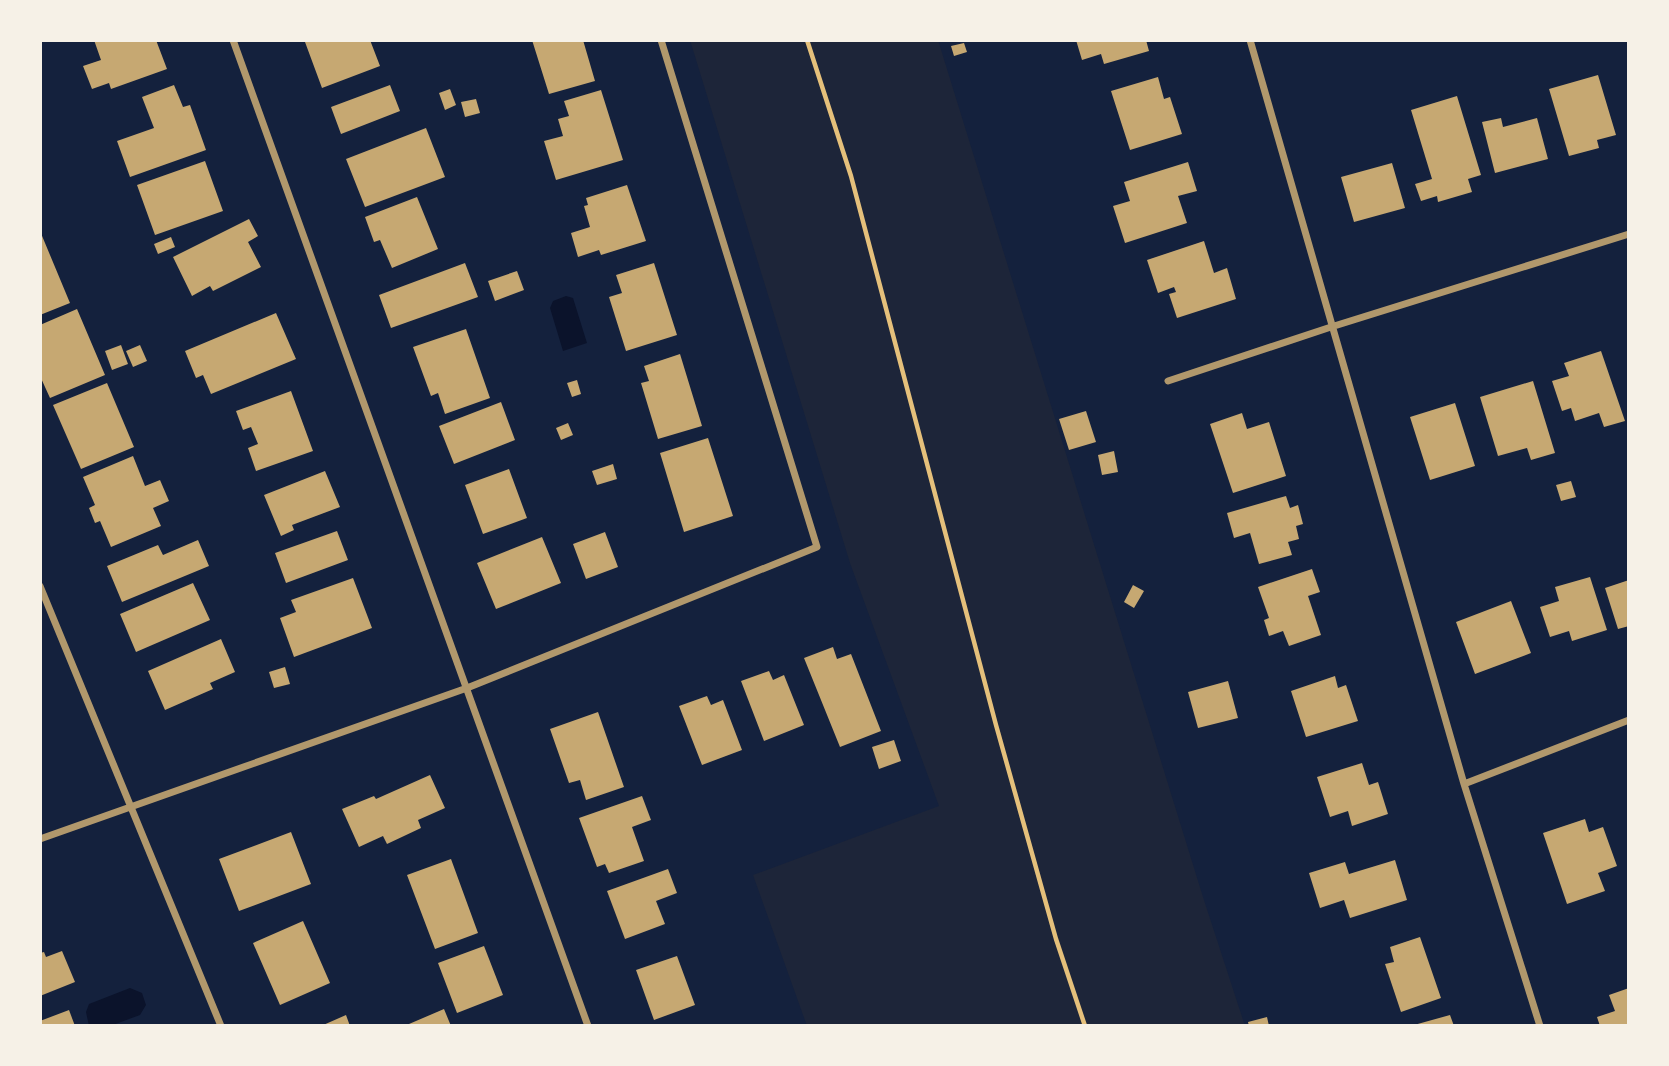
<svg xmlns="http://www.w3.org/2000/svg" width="1669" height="1066" font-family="Lato,sans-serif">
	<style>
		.green { fill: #1d2539 }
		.water { fill: #0b132b }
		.building { fill: #c6a872 }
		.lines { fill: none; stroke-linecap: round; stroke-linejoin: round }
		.path { stroke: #e5c07b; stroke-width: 4.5 }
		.minor { stroke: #b1986c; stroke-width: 7 }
	</style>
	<rect width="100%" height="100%" fill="#14213d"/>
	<path class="green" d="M 690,40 L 938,40 L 1203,897 L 1245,1026 L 807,1026 L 753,875 L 939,806 L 850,563 Z"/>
	<path class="water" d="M 566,296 L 573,298 L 587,343 L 563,351 L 550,308 L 553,301 Z
		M 130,988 L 142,993 L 146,1005 L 140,1015 L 110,1026 L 89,1026 L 86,1012 L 89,1004 Z"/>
	<path class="building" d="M 94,40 L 156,40 L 167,69 L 111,89 L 109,83 L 92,89 L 83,66 L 101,60 Z
		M 310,40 L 370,40 L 380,66 L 322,88 L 305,42 Z
		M 532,40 L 583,40 L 595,81 L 549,94 Z
		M 1076,40 L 1146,40 L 1149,51 L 1104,64 L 1101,54 L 1082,60 Z
		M 964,43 L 967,52 L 954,56 L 951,46 Z
		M 1598,75 L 1616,135 L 1597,140 L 1599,148 L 1569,156 L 1549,89 Z
		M 1158,77 L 1164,99 L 1170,97 L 1182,134 L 1130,150 L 1111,91 Z
		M 174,85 L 183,107 L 190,105 L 206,150 L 130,177 L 117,141 L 154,128 L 142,97 Z
		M 390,85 L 400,111 L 341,134 L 331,107 Z
		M 450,89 L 456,105 L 445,110 L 439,93 Z
		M 601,90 L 623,160 L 556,180 L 544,141 L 563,136 L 558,119 L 569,116 L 564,101 Z
		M 1457,96 L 1481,175 L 1468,179 L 1472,192 L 1438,202 L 1437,196 L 1421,201 L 1415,184 L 1432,179 L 1411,110 Z
		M 476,99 L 480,113 L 465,117 L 461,102 Z
		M 1501,118 L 1503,127 L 1537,118 L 1548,159 L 1495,173 L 1482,122 Z
		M 426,128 L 445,177 L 365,207 L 346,159 Z
		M 205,161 L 223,211 L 155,235 L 137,185 Z
		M 1188,162 L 1197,191 L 1178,196 L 1187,223 L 1125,243 L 1113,206 L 1130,201 L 1124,182 Z
		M 1392,163 L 1405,208 L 1354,222 L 1341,177 Z
		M 627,185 L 646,241 L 601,255 L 599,250 L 578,257 L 571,233 L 590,227 L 584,206 L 588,205 L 586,198 Z
		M 417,197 L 438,249 L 392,268 L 380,240 L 374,242 L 365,217 Z
		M 249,219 L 258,236 L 248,242 L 261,267 L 213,291 L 210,286 L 192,296 L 173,257 Z
		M 40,231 L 70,303 L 40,315 Z
		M 171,237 L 175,247 L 158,254 L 154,244 Z
		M 1204,241 L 1214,273 L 1227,268 L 1236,299 L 1177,318 L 1169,294 L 1176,292 L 1174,287 L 1158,293 L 1147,260 Z
		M 465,263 L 478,297 L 391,328 L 379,295 Z
		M 654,263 L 677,335 L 626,351 L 609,297 L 622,293 L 616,275 Z
		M 517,271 L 524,290 L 495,301 L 488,281 Z
		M 77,309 L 105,375 L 50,398 L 40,376 L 40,325 Z
		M 276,313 L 296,359 L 211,394 L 203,375 L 196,378 L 185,351 Z
		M 466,329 L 490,398 L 445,414 L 438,393 L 431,396 L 413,347 Z
		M 121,345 L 128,364 L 112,370 L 105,351 Z
		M 140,345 L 147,361 L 133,367 L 126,351 Z
		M 1601,351 L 1625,421 L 1604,427 L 1599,413 L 1575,421 L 1571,408 L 1562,411 L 1552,381 L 1569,376 L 1564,363 Z
		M 680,354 L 702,426 L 658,439 L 641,383 L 649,381 L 644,366 Z
		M 577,380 L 581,394 L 572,397 L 567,383 Z
		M 1533,381 L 1555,453 L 1531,460 L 1527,448 L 1498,456 L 1480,397 Z
		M 107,383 L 134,447 L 81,469 L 53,405 Z
		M 291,391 L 313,451 L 256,471 L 248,448 L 258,444 L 251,427 L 243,430 L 236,411 Z
		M 501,402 L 515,440 L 454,464 L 439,426 Z
		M 1455,403 L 1475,466 L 1430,480 L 1410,417 Z
		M 1086,411 L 1096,442 L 1069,450 L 1059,419 Z
		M 1242,413 L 1247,429 L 1269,422 L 1286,476 L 1233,493 L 1210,424 Z
		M 568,423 L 573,435 L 561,440 L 556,428 Z
		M 708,438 L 733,516 L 684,532 L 660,453 Z
		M 1114,451 L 1118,472 L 1102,475 L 1098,455 Z
		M 133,456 L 145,486 L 160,480 L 169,501 L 153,508 L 161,526 L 111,547 L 100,521 L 95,523 L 89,508 L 95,505 L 83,477 Z
		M 613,464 L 617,479 L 597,485 L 592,471 Z
		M 509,469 L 527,518 L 483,534 L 465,485 Z
		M 325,471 L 340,507 L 292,525 L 294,530 L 281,536 L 264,495 Z
		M 1571,481 L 1576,497 L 1561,501 L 1556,485 Z
		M 1286,496 L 1290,508 L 1298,505 L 1303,524 L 1296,526 L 1299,539 L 1288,542 L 1292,555 L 1259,564 L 1250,533 L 1234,538 L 1227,513 Z
		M 337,531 L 348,560 L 286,583 L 275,553 Z
		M 605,532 L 618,567 L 586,579 L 573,544 Z
		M 542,537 L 561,583 L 496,609 L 477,563 Z
		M 198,540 L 209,566 L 122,602 L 107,566 L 158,545 L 163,555 Z
		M 1312,569 L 1320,592 L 1308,596 L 1321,635 L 1289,646 L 1283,631 L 1269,636 L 1264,620 L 1269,618 L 1258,587 Z
		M 1590,577 L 1607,630 L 1572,641 L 1569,631 L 1550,637 L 1540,607 L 1559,601 L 1555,587 Z
		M 353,578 L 372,628 L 294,657 L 280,618 L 296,612 L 291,600 Z
		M 1629,580 L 1629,626 L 1618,629 L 1605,588 Z
		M 193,583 L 210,620 L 136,652 L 120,614 Z
		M 1133,585 L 1144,591 L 1134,608 L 1124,602 Z
		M 1511,601 L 1531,653 L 1475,674 L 1456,622 Z
		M 221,639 L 235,672 L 210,683 L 213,689 L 165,710 L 148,671 Z
		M 833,647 L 837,659 L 851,654 L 881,731 L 840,747 L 804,658 Z
		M 285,667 L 290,684 L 274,688 L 269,672 Z
		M 769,671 L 773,680 L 784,675 L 804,725 L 764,741 L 741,681 Z
		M 1335,676 L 1338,688 L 1346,685 L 1358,721 L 1306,737 L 1291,691 Z
		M 1228,681 L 1238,718 L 1198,728 L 1188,692 Z
		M 707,696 L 711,705 L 723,700 L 742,750 L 702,765 L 679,706 Z
		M 598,712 L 624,787 L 586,800 L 580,780 L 569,783 L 550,729 Z
		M 894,740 L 901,761 L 879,769 L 872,747 Z
		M 1362,763 L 1369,785 L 1378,782 L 1388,814 L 1352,826 L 1348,811 L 1330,817 L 1317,777 Z
		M 430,775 L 445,808 L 418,820 L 421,828 L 387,844 L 383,836 L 359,847 L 342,809 L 374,796 L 376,799 Z
		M 642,796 L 651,820 L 632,827 L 644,861 L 609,873 L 605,864 L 597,867 L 579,818 Z
		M 1585,819 L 1589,832 L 1603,827 L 1617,866 L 1598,873 L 1605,891 L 1567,904 L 1543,833 Z
		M 291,832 L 311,884 L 239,911 L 219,859 Z
		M 451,859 L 478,933 L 435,949 L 407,875 Z
		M 1395,860 L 1407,900 L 1350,918 L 1344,900 L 1320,908 L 1309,873 L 1345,862 L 1349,874 Z
		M 668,869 L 677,893 L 656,901 L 665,924 L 625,939 L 607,891 Z
		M 303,921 L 330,983 L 280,1005 L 253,943 Z
		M 1420,937 L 1441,998 L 1401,1012 L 1385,964 L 1394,962 L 1390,947 Z
		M 484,946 L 503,995 L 457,1013 L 438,963 Z
		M 62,951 L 75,982 L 40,996 L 40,953 L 44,952 L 46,957 Z
		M 677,956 L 695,1005 L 654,1020 L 636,970 Z
		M 1629,988 L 1629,1026 L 1600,1026 L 1597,1017 L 1615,1011 L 1609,995 Z
		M 444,1009 L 451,1026 L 409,1026 L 409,1024 Z
		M 69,1010 L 75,1026 L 40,1026 L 40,1021 Z
		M 346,1015 L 350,1026 L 321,1026 Z
		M 1450,1015 L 1454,1026 L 1414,1026 L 1414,1025 Z
		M 1267,1017 L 1269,1026 L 1249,1026 L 1248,1022 Z"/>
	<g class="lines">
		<path class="path" d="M 807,40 L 851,176 L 996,725 L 1056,939 L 1085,1026"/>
		<path class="minor" d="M 233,40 L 588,1026
			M 1250,40 L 1464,784 L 1540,1026
			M 1168,381 L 1331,327 L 1629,234
			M 40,586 L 221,1026
			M 1464,784 L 1629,720
			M 40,839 L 467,688 L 817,547 L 661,40"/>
	</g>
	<rect width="1669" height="1066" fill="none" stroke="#f6f1e7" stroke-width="84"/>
</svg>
